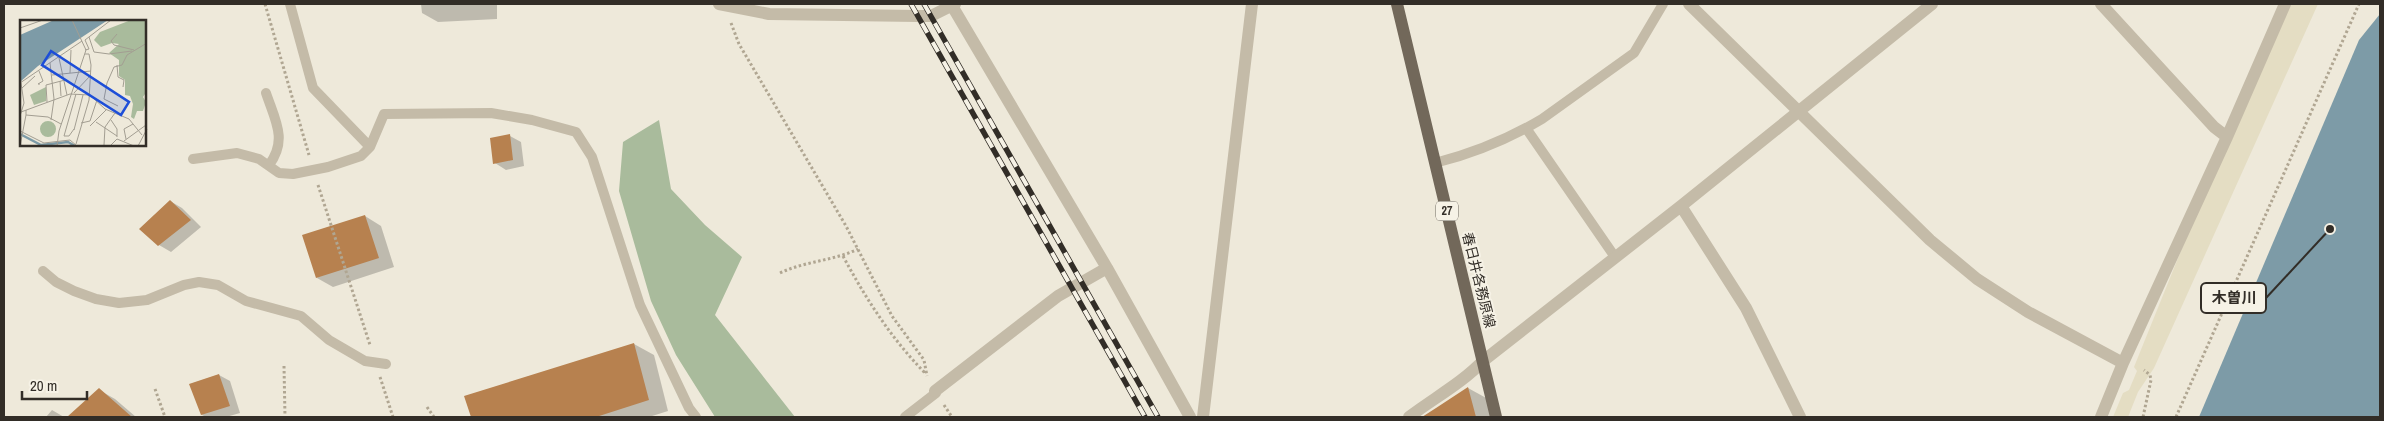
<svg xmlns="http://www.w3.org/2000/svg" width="2384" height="421" font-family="'Archivo Narrow','Noto Sans JP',sans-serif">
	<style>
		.green { fill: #a9bb9c }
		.plaza { fill: #e4ddc3 }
		.water { fill: #7d9ba7 }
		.shadow { fill: #0003 }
		.building { fill: #b7814f }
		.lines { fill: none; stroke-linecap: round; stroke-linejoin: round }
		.path { stroke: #b0a692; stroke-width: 3; stroke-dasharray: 2.5 2.5; stroke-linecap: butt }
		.lane { stroke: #c4bba8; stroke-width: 10 }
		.street { stroke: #c4bba8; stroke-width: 12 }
		.primary { stroke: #72685a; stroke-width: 12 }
		.rail-casing { stroke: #322d27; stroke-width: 5.5 }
		.rail { stroke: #f6f2e6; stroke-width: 4; stroke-dasharray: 11; stroke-linecap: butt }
		.labels { text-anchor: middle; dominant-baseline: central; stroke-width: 4; stroke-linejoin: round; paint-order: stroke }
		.shield { fill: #f6f2e6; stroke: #6d6860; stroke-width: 1 }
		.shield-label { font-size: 12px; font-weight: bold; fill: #322d27 }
		.street-label { font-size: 14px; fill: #322d27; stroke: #f6f2e6 }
		.inset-river { fill: none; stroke: #7d9ba7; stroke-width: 2.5 }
		.inset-road { fill: none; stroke: #a39e92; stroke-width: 1 }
		.view { fill: #1d4ed8; fill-opacity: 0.15; stroke: #1d4ed8; stroke-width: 2.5 }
		.inset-edge { fill: none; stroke: #322d27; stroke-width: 2.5 }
		.leader { fill: none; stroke: #322d27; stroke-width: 2 }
		.callout-dot { fill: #322d27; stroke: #f6f2e6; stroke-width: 2 }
		.callout { fill: #f6f2e6; stroke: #322d27; stroke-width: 2 }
		.callout-label { font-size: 15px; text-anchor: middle; font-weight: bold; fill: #322d27 }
	</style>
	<rect width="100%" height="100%" fill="#eee9da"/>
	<path class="green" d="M 659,120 L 671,189 L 705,225 L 742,257 L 715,315 L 795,417 L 715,417 L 676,355 L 651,301 L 619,191 L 623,142 Z"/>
	<path class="plaza" d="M 2289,4 L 2318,4 L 2154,368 L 2138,392 L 2128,417 L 2113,417 L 2123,393 L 2129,390 L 2137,371 L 2134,367 L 2227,137 Z"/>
	<path class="water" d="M 2380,14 L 2380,417 L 2199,417 L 2359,40 Z"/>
	<path class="shadow" d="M 421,4 L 497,4 L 497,19 L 438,22 L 422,13 Z
		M 510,136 L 521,142 L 524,166 L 506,170 L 495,163 Z
		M 170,201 L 182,208 L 201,227 L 171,252 L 159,245 L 141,229 Z
		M 365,216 L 381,226 L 394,267 L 333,287 L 317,278 Z
		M 634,344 L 654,355 L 668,411 L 649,417 L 472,417 L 466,396 Z
		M 219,375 L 230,381 L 240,413 L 226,417 L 206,417 L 202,415 Z
		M 1468,388 L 1488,399 L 1492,417 L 1426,417 Z
		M 99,390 L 115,399 L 136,417 L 69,417 Z
		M 52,410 L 64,417 L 46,417 Z"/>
	<path class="building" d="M 510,134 L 513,160 L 493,164 L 490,138 Z
		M 170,200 L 191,220 L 158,246 L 139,229 Z
		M 365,215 L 379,258 L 316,278 L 302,235 Z
		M 634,343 L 649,400 L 596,417 L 471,417 L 464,396 Z
		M 219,374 L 230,406 L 201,415 L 189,384 Z
		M 1468,387 L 1476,417 L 1422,417 L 1436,408 Z
		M 99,388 L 132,417 L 67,417 Z"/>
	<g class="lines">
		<path class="path" d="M 265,4 L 309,155
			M 731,23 L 739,44 L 846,226 L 892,316 L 924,360 L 927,376
			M 318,185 L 370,345
			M 843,256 C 866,299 891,338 925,373
			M 780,273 C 805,261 833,261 858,249
			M 284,366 L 285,417
			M 380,377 L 393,417
			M 155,389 L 165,417
			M 944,405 L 952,417
			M 427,407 L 434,417
			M 2143,417 L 2151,380 L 2150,375 L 2144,370
			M 2176,417 L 2359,4"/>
		<path class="lane" d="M 290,4 L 313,88 L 370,147
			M 266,93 C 275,120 288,140 269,165
			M 1526,128 L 1615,257
			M 193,159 L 237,153 L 259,159 L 279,173 L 293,174 L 328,167 L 361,156 L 370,147 L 384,114 L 491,113 L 532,120 L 576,132 L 592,157 L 640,305 L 689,408 L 696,417
			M 1435,163 C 1471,154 1510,138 1542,119 L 1634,53 L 1663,4
			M 43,271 L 56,282 L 74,291 L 96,299 L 119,303 L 147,300 L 184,285 L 199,282 L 218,285 L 246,301 L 301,316 L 329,340 L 365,361 L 386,364
			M 905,417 L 936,393"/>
		<path class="street" d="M 719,4 L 769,14 L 918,16 L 931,16 L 955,4
			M 951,4 L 1107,268 L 1190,417
			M 1689,4 L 1930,240 L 1977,279 L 2028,312 L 2123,363
			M 2101,4 L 2214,127 L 2227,137
			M 1681,206 L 1746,308 L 1800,417
			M 935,391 L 1058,296 L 1107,268
			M 1203,417 L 1252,4
			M 1409,417 C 1434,398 1462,383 1483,361 L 1681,206 L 1932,4
			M 2101,417 L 2123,363 L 2227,137 L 2285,4"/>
		<path class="primary" d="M 1397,4 L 1496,417"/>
		<g class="rail-casing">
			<path id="rail" d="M 911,4 L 1145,417
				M 924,4 L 1158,417"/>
		</g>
		<use href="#rail" class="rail"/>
	</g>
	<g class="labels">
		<rect class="shield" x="1436" y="201.5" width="22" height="19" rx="4"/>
		<g class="shield-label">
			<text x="1447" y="211">27</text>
		</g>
		<g class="street-label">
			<text transform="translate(1479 280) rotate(76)">春日井各務原線</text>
		</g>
	</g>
	<g transform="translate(20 20)">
		<rect width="126" height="126" fill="#eee9da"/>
		<path d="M 111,0 L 126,0 L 127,71 L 123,77 L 126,82 L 123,91 L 117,91 L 114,99 L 111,97 L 113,84 L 110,76 L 105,75 L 105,60 L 99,56 L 99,40 L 89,33 L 99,24 L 92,23 L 81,27 L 74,20 L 80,12 ZM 26,67 L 26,81 L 14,85 L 10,75 ZM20 109a8 8 0 1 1 16 0a8 8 0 1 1-16 0Z" fill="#a9bb9c"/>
		<path d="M 34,0 L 88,0 L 18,46 L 0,62 L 0,15 Z" fill="#7d9ba7"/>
		<path class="inset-river" d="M 0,114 L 21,125 L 48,122 L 55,126"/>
		<path class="inset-road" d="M 0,8 L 23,0M 97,14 L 91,21 L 94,25 L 114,30M 69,17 L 74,32M 65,30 L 69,29 L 65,20 L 91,0M 74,32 L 89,34 L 112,31M 39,38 L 47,75M 30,43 L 34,79 L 31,100M 97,45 L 98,57 L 104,60 L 103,67M 19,51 L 23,61 L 18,64 L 20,64M 50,53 L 51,30M 32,55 L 71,51M 40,61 L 41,76M 0,63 L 62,21M 2,68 L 15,56M 54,73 L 70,56M 27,82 L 26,65 L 45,60M 98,86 L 84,79 L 87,63 L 94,47 L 102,45 L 107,35 L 127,23M 6,90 L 6,95 L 28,97 L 41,104M 1,92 L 50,74 L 70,75 L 85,89 L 109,99 L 122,115M 0,96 L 4,83 L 1,63M 91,100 L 97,109 L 97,117M 76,102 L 97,116M 61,103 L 70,101 L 77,80M 70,106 L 86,90M 54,109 L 49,116 L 44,116 L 56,74M 54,110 L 63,75M 0,111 L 24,123 L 50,120 L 57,126M 106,119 L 104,109 L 113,104M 104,121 L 126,105M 56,124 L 69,80 L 71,45 L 69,34 L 65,34M 84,125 L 85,107 L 95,93M 0,126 L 6,95M 37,126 L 39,111 L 66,30 L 52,0M 80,126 L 90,126 L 97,119 L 114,126M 118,126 L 127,109"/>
		<path class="view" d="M 31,31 L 109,82 L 101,95 L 22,45 Z"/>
		<rect width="126" height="126" class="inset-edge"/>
	</g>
	<path class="leader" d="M2330 229L2266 298"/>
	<circle class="callout-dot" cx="2330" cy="229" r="5"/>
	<rect class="callout" x="2201" y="283" width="65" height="30" rx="5"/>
	<g class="callout-label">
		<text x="2234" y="303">木曽川</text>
	</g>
	<rect width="2384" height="421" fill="none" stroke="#322d27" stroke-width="10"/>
	<path d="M22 391v8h65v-8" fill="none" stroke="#322d27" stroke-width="2.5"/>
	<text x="30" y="391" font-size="15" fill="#322d27" stroke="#f6f2e6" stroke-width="4" paint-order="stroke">20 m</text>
</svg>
